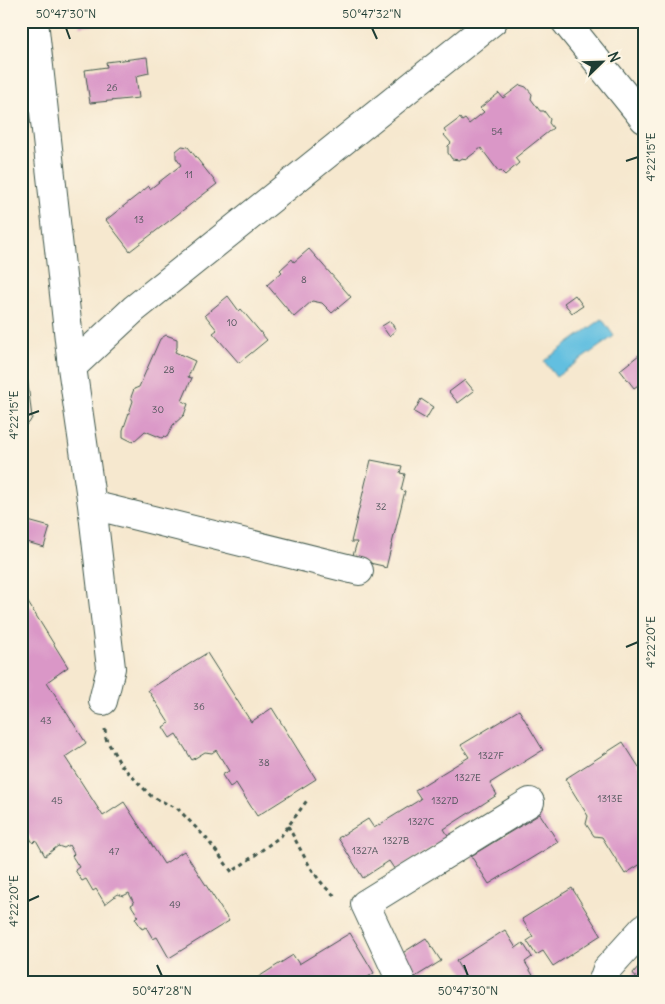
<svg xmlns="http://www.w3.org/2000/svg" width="665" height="1004" font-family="Delius,sans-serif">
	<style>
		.water { fill: #62bfe0; stroke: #407e8a }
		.building { fill: #da97c7 }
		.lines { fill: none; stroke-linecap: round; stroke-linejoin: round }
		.minor-casing { stroke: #3f574b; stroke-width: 30 }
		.path { stroke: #3f574b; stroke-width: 3; stroke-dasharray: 4 4; stroke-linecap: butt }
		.minor { stroke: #fff; stroke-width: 28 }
		.ticks { fill: none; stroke: #1f3d34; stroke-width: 2 }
		.labels { text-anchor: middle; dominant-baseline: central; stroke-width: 4; stroke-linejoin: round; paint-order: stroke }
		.number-label { font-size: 10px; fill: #4e5459 }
		.neatline { fill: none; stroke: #1f3d34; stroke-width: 2 }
		.ticks-label { font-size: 12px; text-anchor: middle; fill: #1f3d34 }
	</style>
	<rect width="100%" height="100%" fill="#fcf5e5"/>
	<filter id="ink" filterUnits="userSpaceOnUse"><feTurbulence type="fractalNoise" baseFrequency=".02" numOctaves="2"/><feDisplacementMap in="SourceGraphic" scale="10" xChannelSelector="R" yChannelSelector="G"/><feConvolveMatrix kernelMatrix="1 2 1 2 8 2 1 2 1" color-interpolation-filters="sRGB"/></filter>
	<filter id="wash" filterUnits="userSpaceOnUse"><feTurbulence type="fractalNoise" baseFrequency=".0096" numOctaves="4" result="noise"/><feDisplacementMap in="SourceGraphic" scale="20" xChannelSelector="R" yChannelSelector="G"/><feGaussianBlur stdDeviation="1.12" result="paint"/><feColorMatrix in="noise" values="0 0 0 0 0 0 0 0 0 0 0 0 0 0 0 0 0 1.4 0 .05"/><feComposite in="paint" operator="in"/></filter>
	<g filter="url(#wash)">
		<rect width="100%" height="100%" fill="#f6e8cf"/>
		<path class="water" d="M 602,319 L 614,336 L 556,377 L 544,361 Z"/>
		<g id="blocks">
			<path class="building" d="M 80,21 L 116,21 L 116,22 L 80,27 Z
				M 147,57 L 149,73 L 136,76 L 139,98 L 90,103 L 85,70 L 107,67 L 106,62 Z
				M 520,85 L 526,87 L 532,94 L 531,99 L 540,111 L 544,111 L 550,119 L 549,123 L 553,128 L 515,158 L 519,163 L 505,175 L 501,171 L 499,172 L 481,148 L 465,160 L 463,158 L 459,160 L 452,159 L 448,153 L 448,146 L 451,143 L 444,135 L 446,133 L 444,130 L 460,118 L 462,121 L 465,119 L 469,124 L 484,112 L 480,108 L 499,93 L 503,98 Z
				M 182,146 L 188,147 L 217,184 L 130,251 L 106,220 L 149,186 L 150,189 L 181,165 L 176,158 L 176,151 Z
				M 309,249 L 351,297 L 332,313 L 322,303 L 312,301 L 294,317 L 267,285 L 282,272 L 280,270 L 292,259 L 294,262 Z
				M 575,295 L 583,306 L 572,313 L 564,303 Z
				M 228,296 L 239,311 L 241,309 L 267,340 L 239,363 L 213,333 L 217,330 L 205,315 Z
				M 390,321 L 396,330 L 389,336 L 382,326 Z
				M 166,335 L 177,339 L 177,347 L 175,352 L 195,361 L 188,377 L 192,378 L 182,401 L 188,404 L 184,415 L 173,425 L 167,437 L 164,436 L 162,438 L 145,431 L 133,442 L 123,437 L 123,430 L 133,401 L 131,397 L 134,389 L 139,387 L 160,339 Z
				M 21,346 L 24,350 L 32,418 L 29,423 L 25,425 L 21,425 Z
				M 644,351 L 644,381 L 634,388 L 620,370 Z
				M 465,380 L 474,391 L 458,403 L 449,392 Z
				M 421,399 L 433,407 L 426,419 L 414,412 Z
				M 371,460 L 402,466 L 400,473 L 405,474 L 401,490 L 405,491 L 386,568 L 383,567 L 383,566 L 352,559 L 357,542 L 351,542 Z
				M 28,521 L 50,527 L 44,547 L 23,541 Z
				M 24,596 L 68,667 L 47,682 L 86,743 L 65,757 L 103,816 L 124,802 L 164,864 L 184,851 L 229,921 L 169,958 L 157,937 L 153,939 L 146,927 L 142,929 L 135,918 L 138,916 L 131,905 L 134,903 L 129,893 L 123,896 L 118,894 L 105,904 L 96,889 L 93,891 L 86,879 L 82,881 L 75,870 L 79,867 L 72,856 L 74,854 L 69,845 L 64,848 L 58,846 L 45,856 L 36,840 L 33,843 L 26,831 L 22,834 L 21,832 L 21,776 L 24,774 L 21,770 L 21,598 Z
				M 207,653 L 251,722 L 272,708 L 316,779 L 257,816 L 236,783 L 230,787 L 222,775 L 229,771 L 216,750 L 212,753 L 205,752 L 192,760 L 176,734 L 170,738 L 163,727 L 169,723 L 148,690 Z
				M 519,710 L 543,750 L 490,783 L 497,795 L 444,829 L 449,837 L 395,870 L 389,861 L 363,878 L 338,838 L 368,819 L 374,828 L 421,799 L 415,790 L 469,757 L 461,745 Z
				M 623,742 L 644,775 L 644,862 L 625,874 L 602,837 L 594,836 L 586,824 L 588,816 L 565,779 Z
				M 540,814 L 558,842 L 489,884 L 471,856 Z
				M 572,888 L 601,935 L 553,966 L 543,951 L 536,955 L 527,941 L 533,937 L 522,919 Z
				M 505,930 L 516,948 L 523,943 L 532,957 L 525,962 L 534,977 L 525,983 L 469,983 L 456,961 Z
				M 350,933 L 374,973 L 359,983 L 249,983 L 293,955 L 299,964 Z
				M 426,938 L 441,961 L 415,977 L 401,954 Z
				M 644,960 L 644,983 L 639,983 L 633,973 Z"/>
		</g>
	</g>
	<g filter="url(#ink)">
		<use href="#blocks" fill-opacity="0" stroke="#3f574b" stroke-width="1"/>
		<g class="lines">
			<g class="minor-casing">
				<path id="minor" d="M 34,21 L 72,367 L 92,505 L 111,668 L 103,701
					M 565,21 L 644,119
					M 72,367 L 134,309 L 493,21
					M 92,505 L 359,571
					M 398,983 L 401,981 L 365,904 L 530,802
					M 602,983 L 607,969 L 644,928"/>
			</g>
			<path class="path" d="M 105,729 L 106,739 L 121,765 L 151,796 L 178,809 L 206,838 L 232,872 L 281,836 L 308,799
				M 288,826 C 300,848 316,884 337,897"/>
			<use href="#minor" class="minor"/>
		</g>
	</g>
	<path class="ticks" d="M 66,28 L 70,39M 372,28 L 377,39M 626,161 L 638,157M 28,415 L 39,411M 626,647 L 638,642M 28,901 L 39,896M 157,965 L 162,976M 464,965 L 468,976"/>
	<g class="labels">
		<g class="number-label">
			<text x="112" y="87">26</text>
			<text x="497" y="131">54</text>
			<text x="189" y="174">11</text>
			<text x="139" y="219">13</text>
			<text x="304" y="279">8</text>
			<text x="232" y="322">10</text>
			<text x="169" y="369">28</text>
			<text x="158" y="409">30</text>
			<text x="381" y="506">32</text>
			<text x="199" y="706">36</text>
			<text x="46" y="720">43</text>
			<text x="491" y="755">1327F</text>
			<text x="264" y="762">38</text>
			<text x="468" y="777">1327E</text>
			<text x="610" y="798">1313E</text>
			<text x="57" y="800">45</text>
			<text x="445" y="800">1327D</text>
			<text x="421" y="821">1327C</text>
			<text x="396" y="840">1327B</text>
			<text x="365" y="850">1327A</text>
			<text x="114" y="851">47</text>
			<text x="175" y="904">49</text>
		</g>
	</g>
	<rect width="665" height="1004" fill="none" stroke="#fcf5e5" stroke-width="55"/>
	<g transform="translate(602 62) rotate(67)" stroke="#fcf5e5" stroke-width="4" paint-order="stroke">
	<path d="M0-4L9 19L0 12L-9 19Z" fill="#1f3d34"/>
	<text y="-8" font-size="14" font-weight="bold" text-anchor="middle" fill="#1f3d34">N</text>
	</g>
	<rect x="28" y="28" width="610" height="948" class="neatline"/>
	<g class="ticks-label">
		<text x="66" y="18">50°47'30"N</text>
		<text x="372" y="18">50°47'32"N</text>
		<text transform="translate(651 157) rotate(-90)" y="4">4°22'15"E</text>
		<text transform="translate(14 415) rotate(-90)" y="4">4°22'15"E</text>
		<text transform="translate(651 642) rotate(-90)" y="4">4°22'20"E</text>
		<text transform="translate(14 901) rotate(-90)" y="4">4°22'20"E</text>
		<text x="162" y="995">50°47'28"N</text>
		<text x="468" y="995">50°47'30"N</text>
	</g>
</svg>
